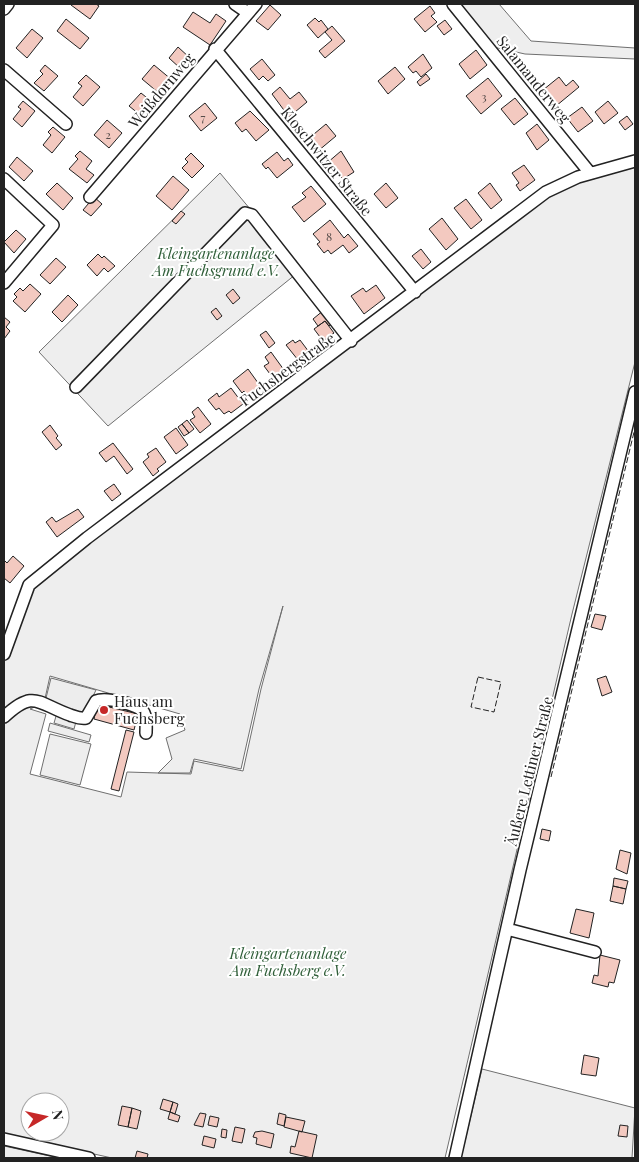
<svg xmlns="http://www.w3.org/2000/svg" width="639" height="1162" font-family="'Playfair Display',serif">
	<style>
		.green { fill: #eee; stroke: #6f6f6f; fill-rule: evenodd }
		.parking { fill: #ededed; stroke: #6f6f6f }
		.building { fill: #f3c9c0; stroke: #222 }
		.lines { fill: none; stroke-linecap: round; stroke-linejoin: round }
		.minor-casing { stroke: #222; stroke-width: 14 }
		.minor { stroke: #fff; stroke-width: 11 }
		.fence { stroke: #222; stroke-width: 1; stroke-dasharray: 6 2.5; stroke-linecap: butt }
		.poi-dot { fill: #c62828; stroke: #fff; stroke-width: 2 }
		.labels { text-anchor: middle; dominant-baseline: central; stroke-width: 4; stroke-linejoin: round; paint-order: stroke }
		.number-label { font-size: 12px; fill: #564c4a }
		.street-label { font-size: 15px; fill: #222; stroke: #fff }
		.park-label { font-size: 15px; font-style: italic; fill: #2f5e38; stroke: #fff }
		.poi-label { font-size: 15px; fill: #222; stroke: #fff; text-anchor: start }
	</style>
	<rect width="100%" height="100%" fill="#fff"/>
	<path class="green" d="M 453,4 L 499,4 L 531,41 L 635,48 L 635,59 L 525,54 L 489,46 Z
		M 635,162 L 635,362 L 572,614 L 445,1158 L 112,1158 L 4,1134 L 4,660 L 29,585 L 546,192 ZM 283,606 L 261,689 L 243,771 L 194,761 L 191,774 L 127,772 L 121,797 L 30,774 L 46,714 L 30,709 L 44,703 L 50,676 L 180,714 L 185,730 L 166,738 L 172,759 L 158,773 L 190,773 L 194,759 L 241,769 L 259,689 ZM 30,1102 L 60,1102 L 60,1132 L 30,1132 Z
		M 220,173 L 301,270 L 108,426 L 39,352 Z
		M 50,723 L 91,735 L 89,742 L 48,731 Z
		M 50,734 L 91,744 L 80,785 L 40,775 Z
		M 482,1069 L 635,1108 L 632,1158 L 461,1158 Z
		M 4,1146 L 59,1158 L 4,1158 Z"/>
	<path class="parking" d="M 51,678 L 96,690 L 84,715 L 78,714 L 74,729 L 54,723 L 59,706 L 45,702 Z"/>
	<path class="building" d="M 72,4 L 96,4 L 99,6 L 90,19 L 71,5 Z
		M 270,5 L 281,15 L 268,30 L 256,21 Z
		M 430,6 L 435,13 L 431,16 L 437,22 L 425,32 L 414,19 Z
		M 193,12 L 210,23 L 216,14 L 226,21 L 210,45 L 183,27 Z
		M 315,18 L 319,22 L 321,20 L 328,29 L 318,38 L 307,25 Z
		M 66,19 L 89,38 L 80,49 L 57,31 Z
		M 445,20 L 452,29 L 444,35 L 437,26 Z
		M 332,26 L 345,41 L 325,58 L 319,51 L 332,40 L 325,32 Z
		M 32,29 L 43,38 L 27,58 L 16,48 Z
		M 178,47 L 190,58 L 181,69 L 169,58 Z
		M 476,50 L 487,65 L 470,79 L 459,64 Z
		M 423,54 L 432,68 L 421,77 L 416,71 L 413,73 L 408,67 Z
		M 262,59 L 275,75 L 268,81 L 263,76 L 259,80 L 250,69 Z
		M 45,65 L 58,76 L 44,91 L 34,83 L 43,74 L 40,71 Z
		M 154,65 L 172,80 L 160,94 L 142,79 Z
		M 395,67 L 405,79 L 388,94 L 378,81 Z
		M 426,74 L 430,79 L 420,86 L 417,82 Z
		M 86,75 L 100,87 L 83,106 L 73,97 L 82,86 L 78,83 Z
		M 559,77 L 566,86 L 573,80 L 579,87 L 556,106 L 543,90 Z
		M 488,78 L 502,96 L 481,114 L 466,96 Z
		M 280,87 L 290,99 L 299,92 L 307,102 L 289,117 L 272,94 Z
		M 141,93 L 151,101 L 139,114 L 129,106 Z
		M 515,98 L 528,114 L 514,125 L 501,109 Z
		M 23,101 L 35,111 L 22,127 L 13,119 L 21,109 L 18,107 Z
		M 608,101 L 618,113 L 604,124 L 595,112 Z
		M 205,103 L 217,118 L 201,131 L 189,116 Z
		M 582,107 L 593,121 L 578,132 L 567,118 Z
		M 250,111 L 269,130 L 256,141 L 246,129 L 242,132 L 235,123 Z
		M 627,116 L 633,124 L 625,130 L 619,122 Z
		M 107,120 L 122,133 L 109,148 L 94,135 Z
		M 326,124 L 336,136 L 318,151 L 308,139 Z
		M 537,124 L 549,140 L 537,150 L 526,133 Z
		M 53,127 L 65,137 L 52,153 L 43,145 L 51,135 L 48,132 Z
		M 80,151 L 92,161 L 86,169 L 94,175 L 87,183 L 69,169 L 78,159 L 75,156 Z
		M 341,151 L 354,172 L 343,179 L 327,163 Z
		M 277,152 L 284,161 L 288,158 L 293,165 L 277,178 L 268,167 L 266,169 L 262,164 Z
		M 191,153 L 204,166 L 192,178 L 182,168 L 188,162 L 185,159 Z
		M 17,157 L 33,171 L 24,181 L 9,167 Z
		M 524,165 L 535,180 L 520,191 L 516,185 L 519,183 L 512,173 Z
		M 173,176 L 189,190 L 172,210 L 156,196 Z
		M 57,183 L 73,198 L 63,210 L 46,194 Z
		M 386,183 L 398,198 L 386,208 L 374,194 Z
		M 490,183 L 502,200 L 491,209 L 478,193 Z
		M 311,186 L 326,204 L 304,222 L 292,207 L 306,197 L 302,193 Z
		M 94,197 L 102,204 L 91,216 L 83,210 Z
		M 466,199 L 482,220 L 471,229 L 454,208 Z
		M 181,211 L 185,214 L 176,224 L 172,221 Z
		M 442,218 L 458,239 L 446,250 L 429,229 Z
		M 330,220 L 344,238 L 348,234 L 358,246 L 349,253 L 343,245 L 331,254 L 328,250 L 324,253 L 317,244 L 320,242 L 313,234 Z
		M 16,230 L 26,239 L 14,253 L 4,242 Z
		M 421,249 L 431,262 L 423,269 L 412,256 Z
		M 98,254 L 102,258 L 104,256 L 115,266 L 108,272 L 104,268 L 97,276 L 87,265 Z
		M 56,258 L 66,267 L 50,284 L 40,275 Z
		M 30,284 L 41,294 L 25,312 L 13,301 L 17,297 L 14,294 L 20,288 L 23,291 Z
		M 376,285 L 385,298 L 364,314 L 351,296 L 363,288 L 366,292 Z
		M 233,289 L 240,298 L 233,304 L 226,295 Z
		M 68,295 L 78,305 L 62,322 L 52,312 Z
		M 216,308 L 222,316 L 217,320 L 211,312 Z
		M 324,310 L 334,322 L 329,326 L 325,321 L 318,326 L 313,319 Z
		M 4,317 L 10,322 L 6,327 L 10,331 L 4,339 Z
		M 325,321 L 334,333 L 323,341 L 314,329 Z
		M 266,331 L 275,343 L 269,348 L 260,335 Z
		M 293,340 L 295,343 L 300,340 L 309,352 L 298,360 L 286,345 Z
		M 271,352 L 284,370 L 273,378 L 264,366 L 269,363 L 265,357 Z
		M 248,369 L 261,387 L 249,397 L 244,391 L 242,393 L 233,381 Z
		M 231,388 L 243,404 L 231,413 L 229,411 L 224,414 L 219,408 L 216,410 L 208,400 L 217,393 L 219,397 Z
		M 198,407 L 211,424 L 200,433 L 190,420 L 195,417 L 192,412 Z
		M 187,420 L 194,429 L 189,433 L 182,424 Z
		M 182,424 L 189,433 L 184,436 L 178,427 Z
		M 50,425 L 58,436 L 56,438 L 62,445 L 56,450 L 42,432 Z
		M 176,428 L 188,445 L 176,454 L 164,437 Z
		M 113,443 L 133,469 L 127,474 L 114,456 L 106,462 L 99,453 Z
		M 156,448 L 166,462 L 157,469 L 159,471 L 153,476 L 143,462 L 149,457 L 147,454 Z
		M 114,484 L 121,494 L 112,501 L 104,491 Z
		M 78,509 L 84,517 L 57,537 L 46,522 L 52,517 L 56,522 Z
		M 13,556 L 24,566 L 10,583 L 4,578 L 4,560 L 7,563 Z
		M 595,614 L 606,616 L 602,630 L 591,627 Z
		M 606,676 L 612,692 L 602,696 L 597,679 Z
		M 97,704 L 138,714 L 134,730 L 94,719 Z
		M 126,730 L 134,732 L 119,791 L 111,789 Z
		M 542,829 L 551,831 L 549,841 L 540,839 Z
		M 620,850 L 631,853 L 627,874 L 616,869 Z
		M 614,878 L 628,881 L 626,889 L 613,886 Z
		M 613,886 L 626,889 L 623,904 L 610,901 Z
		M 576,909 L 594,913 L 589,938 L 570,933 Z
		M 600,955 L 620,960 L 614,983 L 609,982 L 608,987 L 592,983 L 594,975 L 598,976 Z
		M 584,1055 L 599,1058 L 596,1076 L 581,1074 Z
		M 163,1099 L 173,1102 L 170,1112 L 160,1109 Z
		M 173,1102 L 178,1104 L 175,1114 L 170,1112 Z
		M 122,1106 L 132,1108 L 128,1127 L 118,1125 Z
		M 132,1108 L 141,1111 L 137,1129 L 128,1127 Z
		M 170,1112 L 180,1116 L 178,1122 L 168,1119 Z
		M 200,1113 L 206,1114 L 203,1127 L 194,1125 Z
		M 279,1113 L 286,1115 L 284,1126 L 277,1124 Z
		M 210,1116 L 219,1118 L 217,1127 L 208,1125 Z
		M 286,1117 L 305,1121 L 302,1132 L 284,1127 Z
		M 620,1125 L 628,1126 L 627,1137 L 618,1136 Z
		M 235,1127 L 245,1129 L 242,1143 L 232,1141 Z
		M 222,1129 L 227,1130 L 226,1138 L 221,1137 Z
		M 262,1131 L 274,1134 L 271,1148 L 256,1144 L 257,1138 L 253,1137 L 255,1132 Z
		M 299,1131 L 317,1135 L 312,1158 L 290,1153 L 291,1146 L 295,1147 Z
		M 204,1136 L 216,1139 L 214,1148 L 202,1145 Z
		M 137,1151 L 148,1154 L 147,1158 L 135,1158 Z"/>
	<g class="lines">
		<g class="minor-casing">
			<path id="minor" d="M 235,4 L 248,13
				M 453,4 L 590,173
				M 4,9 L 8,4
				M 215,49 L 415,292
				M 4,70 L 66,124
				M 4,179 L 53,225 L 4,283
				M 90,197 L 256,4
				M 76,387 L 245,213 L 252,215 L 351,341
				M 4,654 L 29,585 L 87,538 L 546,192 L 578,177 L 635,161
				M 4,717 C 34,689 37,703 70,715 C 76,717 80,719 86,718 L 96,701 C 105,697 140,704 144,713 C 147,719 146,728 146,733
				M 507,929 L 595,952
				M 4,1139 L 89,1158
				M 455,1158 L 520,870 L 635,392"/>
		</g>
		<use href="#minor" class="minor"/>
		<path class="fence" d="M 478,677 L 501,682 L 494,712 L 471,707 Z
			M 551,777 L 635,428"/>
	</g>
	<circle class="poi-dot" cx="104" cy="710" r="5"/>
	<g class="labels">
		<g class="number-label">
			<text x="484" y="96">3</text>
			<text x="203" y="117">7</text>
			<text x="108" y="134">2</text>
			<text x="329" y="236">8</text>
		</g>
		<g class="street-label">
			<text transform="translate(534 79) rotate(51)">Salamanderweg</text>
			<text transform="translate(161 90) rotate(-50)">Weißdornweg</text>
			<text transform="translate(327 161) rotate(51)">Kloschwitzer Straße</text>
			<text transform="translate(287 369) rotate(-36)">Fuchsbergstraße</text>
			<text transform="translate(529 771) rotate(-76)">Äußere Lettiner Straße</text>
		</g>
		<g class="park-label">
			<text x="216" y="253">Kleingartenanlage<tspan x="216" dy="17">Am Fuchsgrund e.V.</tspan></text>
			<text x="288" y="953">Kleingartenanlage<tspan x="288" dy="17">Am Fuchsberg e.V.</tspan></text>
		</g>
		<g class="poi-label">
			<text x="114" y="701">Haus am<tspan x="114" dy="17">Fuchsberg</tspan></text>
		</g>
	</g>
	<rect width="639" height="1162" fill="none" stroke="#222222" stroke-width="10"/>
	<g transform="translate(45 1117) rotate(81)"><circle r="24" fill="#ffffff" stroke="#a7a7a7"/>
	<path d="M0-4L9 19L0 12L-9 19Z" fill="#c62828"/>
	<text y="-8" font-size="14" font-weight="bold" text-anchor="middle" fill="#222222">N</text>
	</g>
</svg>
